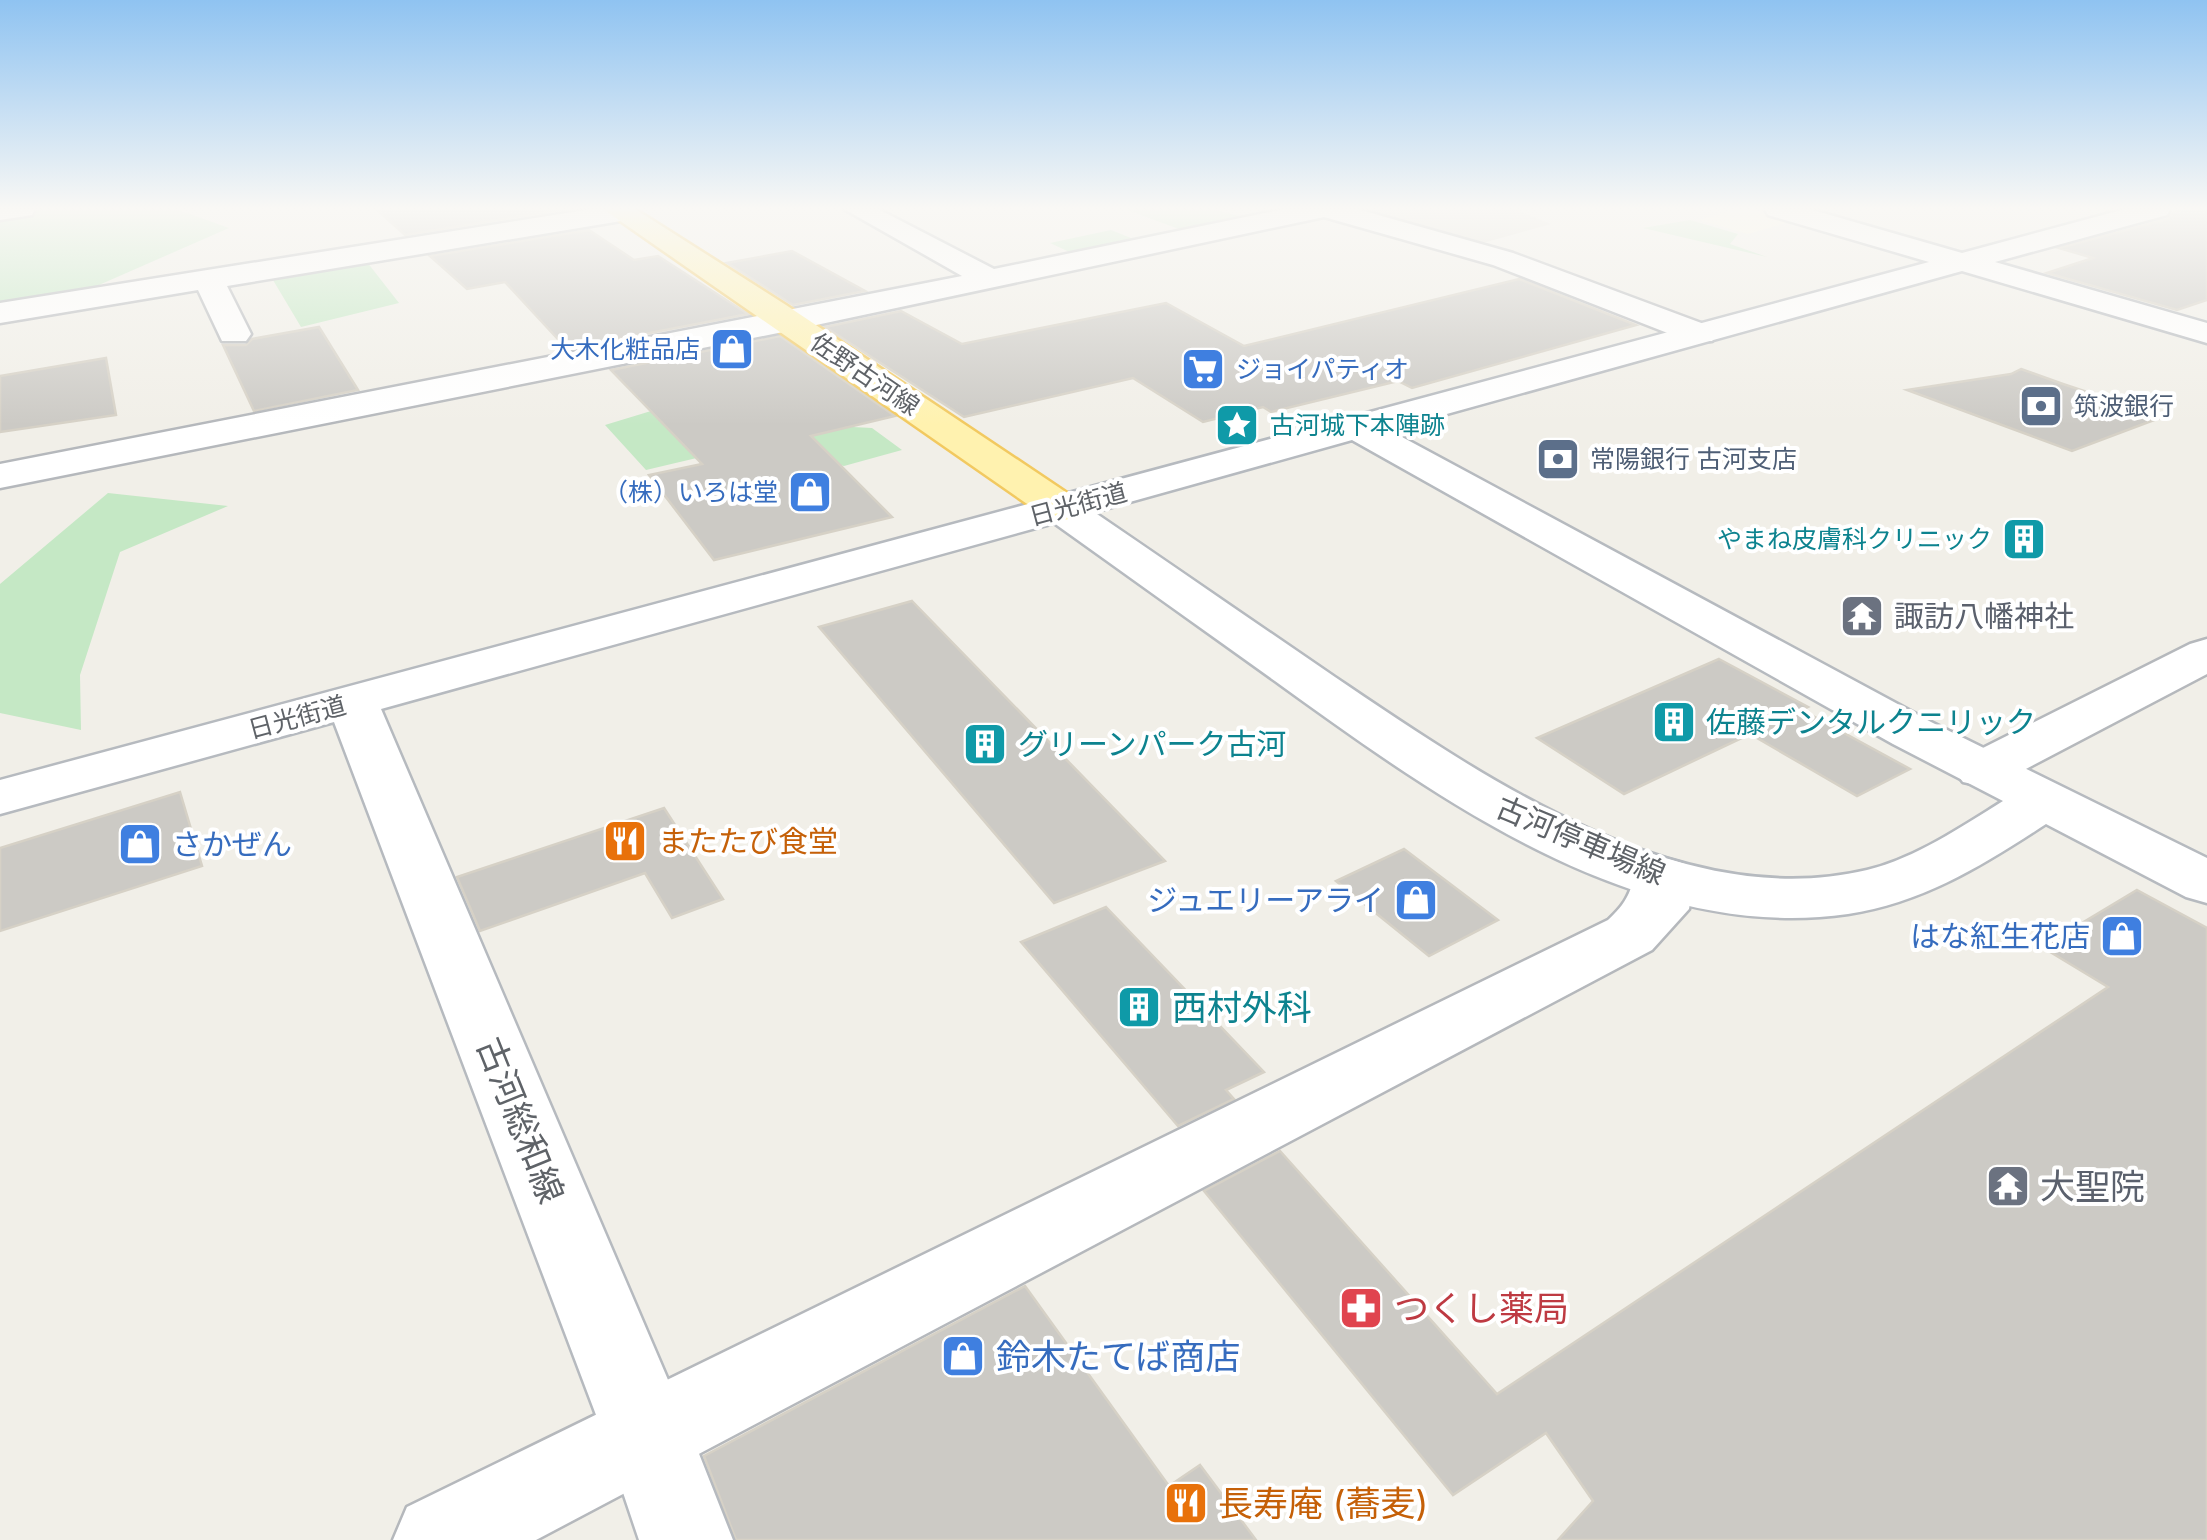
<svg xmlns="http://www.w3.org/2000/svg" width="2207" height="1540" font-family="Inter,'Noto Sans JP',sans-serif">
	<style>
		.commercial { fill: #fef7e0 }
		.education { fill: #e1ded6 }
		.green { fill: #c5e8c5 }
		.building { fill: #cccac5; stroke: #d6d1c6; stroke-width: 2.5 }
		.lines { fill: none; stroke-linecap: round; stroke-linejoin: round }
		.street-casing { stroke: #b5b8bc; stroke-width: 5 }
		.secondary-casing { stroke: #b6babf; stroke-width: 5 }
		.primary-casing { stroke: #f2c960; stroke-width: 5 }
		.street { fill: #fff; fill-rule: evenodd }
		.secondary { fill: #fff; fill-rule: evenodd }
		.primary { fill: #fff2af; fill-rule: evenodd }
		.labels { text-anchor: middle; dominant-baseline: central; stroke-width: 8; stroke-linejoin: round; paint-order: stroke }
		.far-shop-label { font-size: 25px; fill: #366cbe; stroke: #fff; text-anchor: end }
		.far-street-label { font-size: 25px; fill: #5f6368; stroke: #fff }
		.far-service-label { font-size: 25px; fill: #4e5e75; stroke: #fff; text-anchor: start }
		.far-culture-label { font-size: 25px; fill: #0d838f; stroke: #fff; text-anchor: start }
		.worship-label { font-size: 30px; fill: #5b616d; stroke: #fff; text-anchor: start }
		.culture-label { font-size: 30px; fill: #0d838f; stroke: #fff; text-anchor: start }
		.street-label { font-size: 30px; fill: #5f6368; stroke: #fff }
		.food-label { font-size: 30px; fill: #c56008; stroke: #fff; text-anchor: start }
		.shop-label { font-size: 30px; fill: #366cbe; stroke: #fff; text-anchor: end }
		.near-culture-label { font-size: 35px; fill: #0d838f; stroke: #fff; text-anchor: start }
		.near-street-label { font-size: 35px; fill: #5f6368; stroke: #fff }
		.near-worship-label { font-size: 35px; fill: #5b616d; stroke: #fff; text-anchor: start }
		.near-health-label { font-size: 35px; fill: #be3a42; stroke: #fff; text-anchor: start }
		.near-shop-label { font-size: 35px; fill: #366cbe; stroke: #fff; text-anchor: start }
		.near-food-label { font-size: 35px; fill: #c56008; stroke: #fff; text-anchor: start }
	</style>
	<rect width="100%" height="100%" fill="#f1efe8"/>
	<path class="commercial" d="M 1737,209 L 1752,209 L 1793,221 L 1748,234 L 1699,220 Z"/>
	<path class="education" d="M 1333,209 L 1514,209 L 1551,224 L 1479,244 Z"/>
	<path class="green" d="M 42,209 L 176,209 L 229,228 L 83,292 L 0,305 L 0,215 Z
		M 1125,209 L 1213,209 L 1254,220 L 1187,232 Z
		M 1690,220 L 1738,234 L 1730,244 L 1767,257 L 1643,228 Z
		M 1111,230 L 1136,240 L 1074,254 L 1050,243 Z
		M 367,262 L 399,303 L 301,327 L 270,275 Z
		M 674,404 L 759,422 L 872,428 L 902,450 L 844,466 L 770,448 L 722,452 L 646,470 L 605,425 Z
		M 108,493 L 228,506 L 120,552 L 80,675 L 81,730 L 0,713 L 0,584 Z"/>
	<path class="building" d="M 376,209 L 565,209 L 405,235 Z
		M 2185,209 L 2207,209 L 2207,300 L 2177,310 L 2047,273 L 2093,258 L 2059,248 L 2168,219 L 2172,213 Z
		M 589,230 L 634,260 L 658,256 L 748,314 L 567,349 L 505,282 L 467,289 L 430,256 Z
		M 792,251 L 865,291 L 793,305 L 727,263 Z
		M 1519,279 L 1636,325 L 1412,388 L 1398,381 L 1271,412 L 1263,407 L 1203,422 L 1133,378 L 964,417 L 825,327 L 901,311 L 962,344 L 1166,303 L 1244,346 Z
		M 319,327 L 358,390 L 254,411 L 223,345 L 246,345 L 252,339 Z
		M 780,336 L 895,416 L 811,436 L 892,517 L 714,560 L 649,475 L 702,464 L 611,370 Z
		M 106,358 L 116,415 L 0,432 L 0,376 Z
		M 2021,369 L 2063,384 L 2162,417 L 2072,451 L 1907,390 L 2011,374 Z
		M 912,601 L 1165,861 L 1054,903 L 819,627 Z
		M 1719,659 L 1808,707 L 1802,710 L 1910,769 L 1857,796 L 1750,734 L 1624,794 L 1537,738 Z
		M 180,792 L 202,866 L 0,931 L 0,848 Z
		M 664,808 L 723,899 L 672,918 L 645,873 L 480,931 L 457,877 Z
		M 1404,849 L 1498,920 L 1429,956 L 1336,881 Z
		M 2137,890 L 2207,928 L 2207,1540 L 1558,1540 L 1593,1501 L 1546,1433 L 1453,1495 L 1204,1191 L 1280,1151 L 1497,1394 L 2108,987 L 2042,947 Z
		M 1106,907 L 1264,1072 L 1226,1090 L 1234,1099 L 1178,1126 L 1021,942 Z
		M 1025,1286 L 1169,1486 L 1200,1465 L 1256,1540 L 736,1540 L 704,1456 Z"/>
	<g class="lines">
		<g class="street-casing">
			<path id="street" d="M 0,209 L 35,209 L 32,215 L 0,220 Z
				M 592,209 L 632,209 L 635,213 L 621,221 L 227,286 L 251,334 L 246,341 L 222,341 L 198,290 L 0,323 L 0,303 Z
				M 844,209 L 878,209 L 994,269 L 1284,209 L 1357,209 L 1513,253 L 1712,327 L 1717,334 L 1712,341 L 1688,341 L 1493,265 L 1324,217 L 788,331 L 0,488 L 0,464 L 962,276 Z
				M 2207,639 L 2207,674 L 2001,782 L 1982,786 L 1963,782 L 1954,770 L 1963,758 L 2190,644 Z
				M 1664,858 L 1685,864 L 1694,878 L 1689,909 L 1652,950 L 536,1540 L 393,1540 L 407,1507 L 1608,920 C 1634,896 1626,891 1643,864 Z"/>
		</g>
		<g class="secondary-casing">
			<path id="secondary" d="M 1765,209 L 1809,209 L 1962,253 L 2125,209 L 2170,209 L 2167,215 L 1995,262 L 2207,323 L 2207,343 L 1962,271 L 1389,430 L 1931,722 L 2207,858 L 2207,903 L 2186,897 L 2046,824 C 1985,864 1923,903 1848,914 C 1637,944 1437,798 1275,681 C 1201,628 1128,576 1054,523 L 381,709 L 692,1436 L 733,1540 L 639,1540 L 604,1436 L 334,722 L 0,814 L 0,780 L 1929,262 L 1768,215 ZM 1352,440 L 1893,744 L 2003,801 C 1961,827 1916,858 1867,870 C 1679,915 1480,775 1332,675 C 1253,621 1173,566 1094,512 Z"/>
		</g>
		<g class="primary-casing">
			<path id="primary" d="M 603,209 L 635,209 L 786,305 L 1076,499 L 1082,508 L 1076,517 L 1061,521 L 1046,517 Z"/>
		</g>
		<use href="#street" class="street"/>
		<use href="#secondary" class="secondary"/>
		<use href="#primary" class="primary"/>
	</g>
	<linearGradient id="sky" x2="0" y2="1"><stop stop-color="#8fc3f1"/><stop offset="0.49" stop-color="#f9f8f5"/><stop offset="1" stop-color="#f9f8f5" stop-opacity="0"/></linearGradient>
	<rect width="2207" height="425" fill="url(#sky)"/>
	<defs>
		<g id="shop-square" transform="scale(2.25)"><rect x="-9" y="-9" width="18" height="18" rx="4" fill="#3f7fe0" stroke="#fff"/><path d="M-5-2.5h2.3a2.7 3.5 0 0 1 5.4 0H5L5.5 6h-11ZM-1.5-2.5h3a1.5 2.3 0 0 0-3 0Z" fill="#fff"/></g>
		<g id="supermarket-square" transform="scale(2.25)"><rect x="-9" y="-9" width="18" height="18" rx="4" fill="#3f7fe0" stroke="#fff"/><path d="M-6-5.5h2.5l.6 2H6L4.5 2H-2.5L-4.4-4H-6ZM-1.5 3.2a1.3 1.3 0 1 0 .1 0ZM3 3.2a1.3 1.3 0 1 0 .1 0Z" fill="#fff"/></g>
		<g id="bank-square" transform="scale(2.25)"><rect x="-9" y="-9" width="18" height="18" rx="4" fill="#5c6f8a" stroke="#fff"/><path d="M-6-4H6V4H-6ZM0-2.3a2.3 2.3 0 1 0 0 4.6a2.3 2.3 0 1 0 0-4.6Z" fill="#fff"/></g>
		<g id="sight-square" transform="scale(2.25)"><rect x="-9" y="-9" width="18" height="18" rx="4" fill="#0f9aa8" stroke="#fff"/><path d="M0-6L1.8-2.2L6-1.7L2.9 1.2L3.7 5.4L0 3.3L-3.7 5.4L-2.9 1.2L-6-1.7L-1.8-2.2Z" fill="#fff"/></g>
		<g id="building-square" transform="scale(2.25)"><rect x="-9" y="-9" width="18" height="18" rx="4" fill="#0f9aa8" stroke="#fff"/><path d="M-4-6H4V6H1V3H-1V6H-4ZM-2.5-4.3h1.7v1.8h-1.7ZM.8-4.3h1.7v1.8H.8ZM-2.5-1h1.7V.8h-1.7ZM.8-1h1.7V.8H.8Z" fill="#fff"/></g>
		<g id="temple-square" transform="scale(2.25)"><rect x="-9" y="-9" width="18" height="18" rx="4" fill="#6b7280" stroke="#fff"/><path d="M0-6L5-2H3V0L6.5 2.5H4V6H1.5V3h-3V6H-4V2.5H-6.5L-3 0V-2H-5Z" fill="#fff"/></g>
		<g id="restaurant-square" transform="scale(2.25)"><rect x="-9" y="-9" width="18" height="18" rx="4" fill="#e8710a" stroke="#fff"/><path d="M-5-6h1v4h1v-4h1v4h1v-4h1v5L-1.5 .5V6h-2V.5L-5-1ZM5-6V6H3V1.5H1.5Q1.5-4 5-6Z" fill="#fff"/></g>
		<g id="pharmacy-square" transform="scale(2.25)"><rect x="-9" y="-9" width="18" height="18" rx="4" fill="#e0444e" stroke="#fff"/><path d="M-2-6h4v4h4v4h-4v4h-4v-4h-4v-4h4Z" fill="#fff"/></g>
	</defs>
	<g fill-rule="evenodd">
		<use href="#shop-square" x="732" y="349"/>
		<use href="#supermarket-square" x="1203" y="369"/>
		<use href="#bank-square" x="2041" y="406"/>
		<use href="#sight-square" x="1237" y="425"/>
		<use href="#bank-square" x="1558" y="459"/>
		<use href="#shop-square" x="810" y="492"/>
		<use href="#building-square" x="2024" y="539"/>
		<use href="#temple-square" x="1862" y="616"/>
		<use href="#building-square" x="1674" y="722"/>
		<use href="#building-square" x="985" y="744"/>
		<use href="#restaurant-square" x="625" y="841"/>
		<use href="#shop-square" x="140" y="844"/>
		<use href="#shop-square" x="1416" y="900"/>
		<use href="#shop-square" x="2122" y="936"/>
		<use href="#building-square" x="1139" y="1007"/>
		<use href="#temple-square" x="2008" y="1186"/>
		<use href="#pharmacy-square" x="1361" y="1308"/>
		<use href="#shop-square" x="963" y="1356"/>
		<use href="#restaurant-square" x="1186" y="1503"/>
	</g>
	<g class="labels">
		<g class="far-shop-label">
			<text x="700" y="349">大木化粧品店</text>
			<text x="1236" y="369" text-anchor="start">ジョイパティオ</text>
			<text x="778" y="492">（株）いろは堂</text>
		</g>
		<g class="far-street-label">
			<text transform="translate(865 374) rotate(34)">佐野古河線</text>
			<text transform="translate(1078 504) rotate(-15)">日光街道</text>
			<text transform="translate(297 717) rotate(-15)">日光街道</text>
		</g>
		<g class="far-service-label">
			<text x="2074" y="406">筑波銀行</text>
			<text x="1590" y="459">常陽銀行 古河支店</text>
		</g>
		<g class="far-culture-label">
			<text x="1270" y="425">古河城下本陣跡</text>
			<text x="1992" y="539" text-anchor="end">やまね皮膚科クリニック</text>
		</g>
		<g class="worship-label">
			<text x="1894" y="616">諏訪八幡神社</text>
		</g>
		<g class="culture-label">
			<text x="1706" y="722">佐藤デンタルクニリック</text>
			<text x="1018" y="744">グリーンパーク古河</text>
		</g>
		<g class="street-label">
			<text transform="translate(1581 840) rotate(23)">古河停車場線</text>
		</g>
		<g class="food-label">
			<text x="658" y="841">またたび食堂</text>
		</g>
		<g class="shop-label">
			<text x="172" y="844" text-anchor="start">さかぜん</text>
			<text x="1384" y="900">ジュエリーアライ</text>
			<text x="2090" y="936">はな紅生花店</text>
		</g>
		<g class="near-culture-label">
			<text x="1172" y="1007">西村外科</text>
		</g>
		<g class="near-street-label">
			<text transform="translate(521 1120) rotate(68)">古河総和線</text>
		</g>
		<g class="near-worship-label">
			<text x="2040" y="1186">大聖院</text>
		</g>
		<g class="near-health-label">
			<text x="1394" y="1308">つくし薬局</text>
		</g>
		<g class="near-shop-label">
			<text x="996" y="1356">鈴木たてば商店</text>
		</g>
		<g class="near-food-label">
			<text x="1218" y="1503">長寿庵 (蕎麦)</text>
		</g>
	</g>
</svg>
